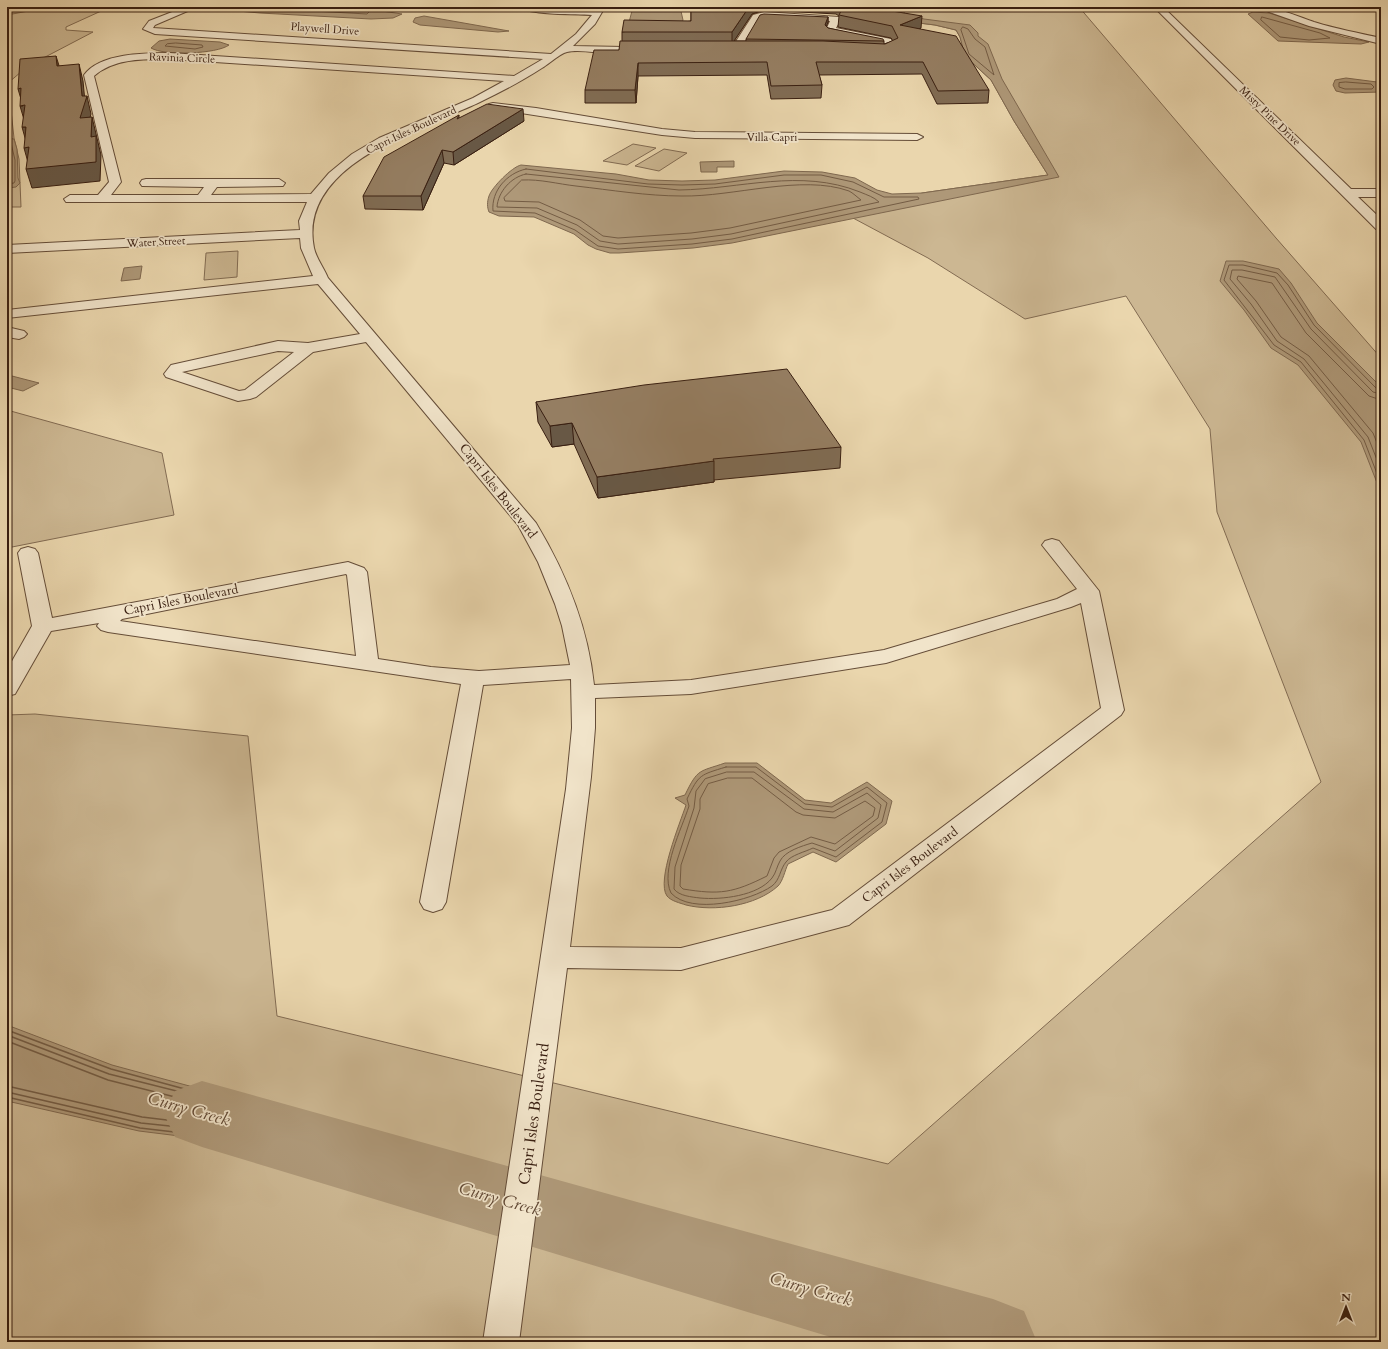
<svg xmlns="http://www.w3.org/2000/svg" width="1388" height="1349" font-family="Cardo,serif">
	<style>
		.green { fill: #ccb792; stroke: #826b52 }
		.water { fill: #ae9878; stroke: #7f684f }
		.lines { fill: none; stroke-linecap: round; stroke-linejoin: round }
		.shore-far1 { stroke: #745c44; stroke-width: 1 }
		.shore { stroke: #745c44; stroke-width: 1.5 }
		.river { fill: #ae9878; fill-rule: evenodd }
		.minor-casing { stroke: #654d38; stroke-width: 2 }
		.minor { fill: #f1e4ca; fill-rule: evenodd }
		.wall { fill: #806c54; stroke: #391f11; fill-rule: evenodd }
		.shaded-wall { fill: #685845; stroke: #391f11 }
		.building { fill: #957e62; stroke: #391f11 }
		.labels { text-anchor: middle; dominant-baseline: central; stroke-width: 3.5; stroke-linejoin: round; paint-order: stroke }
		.far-street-label { font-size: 11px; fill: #391f11; stroke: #f1e4ca }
		.street-label { font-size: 13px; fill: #391f11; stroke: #f1e4ca }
		.near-street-label { font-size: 16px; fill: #391f11; stroke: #f1e4ca }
		.near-water-label { font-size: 17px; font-style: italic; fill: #624935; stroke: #f1e4ca }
	</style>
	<rect width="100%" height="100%" fill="#ead6ad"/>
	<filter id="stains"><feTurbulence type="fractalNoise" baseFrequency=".005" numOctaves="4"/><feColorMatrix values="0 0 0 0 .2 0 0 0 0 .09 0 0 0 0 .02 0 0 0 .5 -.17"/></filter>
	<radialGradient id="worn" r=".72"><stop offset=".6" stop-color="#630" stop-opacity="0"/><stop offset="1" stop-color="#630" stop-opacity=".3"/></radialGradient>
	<path class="green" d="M 7,7 L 110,7 L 66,27 L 66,30 L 93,32 L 28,66 L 8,83 L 14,138 L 19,159 L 21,207 L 7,207 Z
		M 889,7 L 1079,7 L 1276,238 L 1381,358 L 1381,1342 L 7,1342 L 7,715 L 35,714 L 248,736 L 277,1016 L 888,1164 L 1321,782 L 1217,512 L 1210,429 L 1126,296 L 1025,319 L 928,258 L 853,218 L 922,193 L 1048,175 L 1014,121 L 991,80 L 965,56 L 960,37 L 956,30 L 935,25 L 911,22 Z
		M 633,144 L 656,148 L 627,165 L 603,161 Z
		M 664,149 L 687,153 L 659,171 L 635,166 Z
		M 238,251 L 237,277 L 204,280 L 206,253 Z
		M 7,410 L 162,453 L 174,515 L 7,548 Z"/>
	<path class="water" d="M 7,7 L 35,7 L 34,10 L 7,15 Z
		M 121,7 L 169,7 L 170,8 L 112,11 Z
		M 221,7 L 355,7 L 402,14 L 393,18 L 371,19 L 260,13 L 227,10 Z
		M 633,7 L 680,7 L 683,20 L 679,30 L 627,30 Z
		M 889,7 L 905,7 L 904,14 L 924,19 L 970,25 L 978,33 L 978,36 L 988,44 L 1002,79 L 1059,177 L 732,243 L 693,248 L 619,253 L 610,253 L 596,249 L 588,245 L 574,234 L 534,217 L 499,216 L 489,212 C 487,207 487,202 489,196 C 492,187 512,167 521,165 L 616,174 L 649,180 L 682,181 L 715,180 L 784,171 L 822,172 L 855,178 L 877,190 L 892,194 L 922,193 L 1048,175 L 1014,121 L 991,80 L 965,56 L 960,37 L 956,30 L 935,25 L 911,22 L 889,13 Z
		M 1253,12 L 1269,13 L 1344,37 L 1369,42 L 1361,44 L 1278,41 L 1248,14 Z
		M 424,16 L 509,31 L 498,32 L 420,25 L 413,22 L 415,18 Z
		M 170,39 L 220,42 L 229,45 C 217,54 164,56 151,48 L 159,41 Z
		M 1346,78 L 1377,82 L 1377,84 L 1381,85 L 1381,92 L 1345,93 L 1336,91 L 1333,85 L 1335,80 Z
		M 7,138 L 14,139 L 17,149 L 18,178 L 20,183 L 16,187 L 7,188 Z
		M 734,161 L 734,167 L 717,167 L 717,172 L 701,172 L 700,162 Z
		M 1226,261 L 1243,261 L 1279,269 L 1291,283 L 1317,323 L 1381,387 L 1381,493 L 1361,442 L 1298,365 L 1271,348 L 1244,310 L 1220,281 Z
		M 142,266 L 140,279 L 121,281 L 124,268 Z
		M 12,376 L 39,383 L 23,391 L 7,387 L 7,379 Z
		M 725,763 L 757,763 L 805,800 L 831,803 L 867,782 L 892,801 L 886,824 L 836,862 L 813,852 L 788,864 C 785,870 783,881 778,886 C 756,906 714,912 686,905 C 680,903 671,901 667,896 C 656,881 680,823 686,805 L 675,798 L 685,795 C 698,768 699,772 725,763 Z
		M 7,1025 L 112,1065 L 230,1097 L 274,1106 L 276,1148 L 139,1131 L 7,1101 Z"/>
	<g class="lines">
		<path class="shore-far1" d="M 242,7 L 367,14 L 369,12 L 368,7
			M 1262,17 L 1320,33 L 1330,38 L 1309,40 L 1280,37 L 1261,20 Z
			M 963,27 L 968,29 L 975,39 L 985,47 L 994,75 L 969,54 L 961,30 Z
			M 176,43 L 202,45 L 203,47 L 195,49 L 165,46 L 167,44 Z
			M 1346,82 L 1371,84 L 1374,87 L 1372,89 L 1345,89 L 1339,87 L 1339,83 Z
			M 7,142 L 11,143 L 15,160 L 15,181 L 14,183 L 7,184
			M 526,169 L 648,184 L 682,185 L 715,184 L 784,175 L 821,175 L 853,182 L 884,197 L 918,197 L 919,199 L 732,239 L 692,244 L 618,249 L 598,246 L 575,230 L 535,213 L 493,211 C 491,191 507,173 526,169 Z
			M 526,174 L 679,190 C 741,189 800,168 860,192 C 867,195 874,197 879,202 L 731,234 L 692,239 L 618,244 L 600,241 L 577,225 L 537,208 L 497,207 C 498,192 511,177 526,174 Z
			M 522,180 C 540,179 558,184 576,186 C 611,190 647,196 682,196 C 733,197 802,174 849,191 C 853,193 857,197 861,200 L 730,228 L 691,233 L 618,238 L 603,236 L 580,220 L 539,202 L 505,201 L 504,198 Z
			M 1381,389 L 1376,388 L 1314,325 L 1288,285 L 1277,273 L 1243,265 L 1229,265 L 1224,280 L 1274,345 L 1301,362 L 1364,440 L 1381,484
			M 1381,394 L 1373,392 L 1311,329 L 1275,277 L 1242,270 L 1232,270 L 1230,279 L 1251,304 L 1277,341 L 1304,359 L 1368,437 L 1381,470
			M 1381,400 L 1369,396 L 1306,333 L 1272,283 L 1238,276 L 1237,279 L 1256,301 L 1281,337 L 1309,356 L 1373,433 L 1381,453
			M 726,767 L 756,767 L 805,804 L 832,807 L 867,787 L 887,803 L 882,822 L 836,857 L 813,848 C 805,852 791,855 786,862 C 780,869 780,880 772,886 C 751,901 691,915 671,893 C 660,871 682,828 689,806 L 687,799 C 699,774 700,775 726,767 Z
			M 727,772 L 754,772 L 804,809 L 833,812 L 867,793 L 881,805 L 878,818 L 835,851 L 812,843 C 802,846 785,851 780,861 C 777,866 776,873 772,878 C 758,896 721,900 700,898 C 692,897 679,896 674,889 L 675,867 L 694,808 L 696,791 L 705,779 Z
			M 728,778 L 752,778 L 796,812 L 803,815 L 835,818 L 865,801 L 875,808 L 873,816 L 835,844 L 811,837 L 779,852 L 774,858 L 767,876 C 733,893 720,895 683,889 L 680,886 L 681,865 L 700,809 L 700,799 L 708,784 Z"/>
		<path class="shore" d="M 7,1030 L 111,1069 L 229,1101 L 269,1109 L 272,1141 L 269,1143 L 140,1128 L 7,1097
			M 7,1035 L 109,1074 L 264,1113 L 266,1136 L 141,1123 L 7,1092
			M 7,1041 L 108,1080 L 258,1118 L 260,1129 L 258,1131 L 142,1117 L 7,1086"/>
		<path class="river" d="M 202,1081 L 637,1202 L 993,1299 L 1024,1311 L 1037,1342 L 847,1342 L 202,1147 L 175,1137 L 164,1114 L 175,1091 Z"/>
		<g class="minor-casing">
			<path id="minor" d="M 185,7 L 197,7 L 155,25 L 153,28 L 551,54 L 576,34 L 592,15 C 578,14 528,15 520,7 L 595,9 L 597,7 L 605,7 L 595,24 L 573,46 L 624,47 L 627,48 L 629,50 L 627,52 C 609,57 584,48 567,52 C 559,54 549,64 542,68 C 522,81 501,92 480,102 C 424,129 297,163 314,248 C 316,258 324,268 328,278 L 536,523 C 566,573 588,626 594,685 L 691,680 L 884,650 L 1057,599 L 1077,589 L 1042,545 L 1045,541 L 1052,539 L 1059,541 L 1099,591 L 1124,710 L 1121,715 L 849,925 L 681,970 L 567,968 L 519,1342 L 483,1342 L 566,789 L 572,728 L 571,679 L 483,685 L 446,902 L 442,909 L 433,912 L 424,909 L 420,902 L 461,684 L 108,632 L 101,630 L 97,626 L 99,623 L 51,631 L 15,694 L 7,696 L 7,670 L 32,626 L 18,553 L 21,549 L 28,547 L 35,549 L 38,553 L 52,618 L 348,562 L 364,568 L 367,572 L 378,659 L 431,667 L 479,671 L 570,665 L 562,626 L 555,604 L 538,562 L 518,525 L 366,342 L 313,352 L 256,397 L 250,399 L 238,401 L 166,377 L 164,374 L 171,365 L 278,341 L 308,343 L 360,334 L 318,284 L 7,318 L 7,310 L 313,276 L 301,248 L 300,238 L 7,253 L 7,245 L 300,230 L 299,221 L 307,202 L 66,202 L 64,199 L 70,195 L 98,195 L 109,182 L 84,75 C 100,53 145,53 170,53 L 514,76 L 543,59 L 155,34 L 143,29 L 149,21 ZM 170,59 L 504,81 L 473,98 L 379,138 L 352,154 L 329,173 L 311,194 L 211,195 L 217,187 L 283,186 L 285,183 L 279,179 L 146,179 L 142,180 L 140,183 L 142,186 L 204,187 L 198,195 L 111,195 L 121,182 L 94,76 C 114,58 145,59 170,59 ZM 278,351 L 294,352 L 245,390 L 239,391 L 182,372 ZM 346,574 L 347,575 L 356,656 L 120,621 L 122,619 ZM 1081,603 L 1101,708 L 832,910 L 681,948 L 570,947 L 591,777 L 595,728 L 595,698 L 691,694 L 886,663 L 1071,607 Z
				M 1154,7 L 1163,7 L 1351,189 L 1381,189 L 1381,197 L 1358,197 L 1381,219 L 1381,230 L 1376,229 Z
				M 1255,7 C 1277,7 1294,15 1314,22 C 1336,29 1359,33 1381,38 L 1381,44 L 1309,26 Z
				M 764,12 L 839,17 L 841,19 L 836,28 L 891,39 L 896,50 L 887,55 L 867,54 L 865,52 L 867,50 L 886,49 L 884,43 L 828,32 L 826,30 L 830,21 L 764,18 L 759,19 L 739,51 L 733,51 L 731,49 L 753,15 Z
				M 493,103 L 536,108 L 662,129 L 695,132 L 917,134 L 923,137 L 917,140 L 695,138 L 662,135 L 489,108 L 488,106 L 489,104 Z
				M 7,327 L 24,331 L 27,334 L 24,337 L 19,339 L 7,337 Z"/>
		</g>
		<use href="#minor" class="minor"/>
	</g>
	<path class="wall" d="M 691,7 L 868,7 L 921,28 L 919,29 L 989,90 L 988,103 L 937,104 L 922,74 L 819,75 L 822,85 L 821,98 L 771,99 L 767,75 L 638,76 L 636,103 L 585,103 L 585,90 L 619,50 L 622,41 L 622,32 L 691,21 ZM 764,10 L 836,14 L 839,16 L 838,27 L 891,38 L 893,41 L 884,44 L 884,41 L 828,28 L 826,26 L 828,22 L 828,17 L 746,39 L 746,41 L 734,41 L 752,14 Z
		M 459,115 L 459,118 L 524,121 L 454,165 L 444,163 L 423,210 L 365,209 L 363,196 Z
		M 536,402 L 841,447 L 840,468 L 714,480 L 714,482 L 598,498 L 574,444 L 552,447 L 538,422 Z"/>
	<path class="shaded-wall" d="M 749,7 L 764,7 L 764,10 L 752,14 L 732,44 L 732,32 Z
		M 922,16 L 921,28 L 899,37 L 900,25 Z
		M 828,17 L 828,22 L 825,30 L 825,25 Z
		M 56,56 L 61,72 L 57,66 Z
		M 638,63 L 638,76 L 636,103 L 635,90 Z
		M 79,64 L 83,81 L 85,102 L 87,96 L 91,114 L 85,136 L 80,118 L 82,96 Z
		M 21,88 L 26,105 L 25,123 L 20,106 L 23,106 L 18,89 Z
		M 523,109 L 524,121 L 454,165 L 453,152 Z
		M 92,117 L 101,155 L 100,181 L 32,188 L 26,169 L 91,137 Z
		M 22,127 L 26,127 L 27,145 Z
		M 29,147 L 29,166 L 24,148 Z
		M 442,150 L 444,163 L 423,210 L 421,196 Z
		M 572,423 L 574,444 L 552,447 L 550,426 Z
		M 714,461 L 714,482 L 598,498 L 597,477 Z"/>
	<path class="building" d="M 691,7 L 749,7 L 732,32 L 622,32 L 624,20 L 691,21 Z
		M 843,7 L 868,7 L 922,16 L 900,25 L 956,36 L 989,90 L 938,91 L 923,62 L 816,62 L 822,85 L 771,86 L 767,62 L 638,63 L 635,90 L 585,90 L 594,50 L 619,50 L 620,41 L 823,41 L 885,44 L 898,38 L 892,26 L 839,15 Z
		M 764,14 L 828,17 L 825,25 L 828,28 L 883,39 L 884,41 L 746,39 L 760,15 Z
		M 56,56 L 57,66 L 79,64 L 82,96 L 87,96 L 80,118 L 92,117 L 91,137 L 96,136 L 96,162 L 26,169 L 29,147 L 24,148 L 26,127 L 22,127 L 25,105 L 20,106 L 21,88 L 18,89 L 20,59 Z
		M 487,104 L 523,109 L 453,152 L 442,150 L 421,196 L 363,196 L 384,157 L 459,115 L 457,119 Z
		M 787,369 L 841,447 L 713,459 L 714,461 L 597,477 L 572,423 L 550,426 L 536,402 L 644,385 Z"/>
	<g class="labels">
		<g class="far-street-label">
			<text transform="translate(325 29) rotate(4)">Playwell Drive</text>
			<text transform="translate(182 58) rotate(2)">Ravinia Circle</text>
			<text transform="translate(1270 116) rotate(44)">Misty Pine Drive</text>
			<text transform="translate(411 130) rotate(-25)">Capri Isles Boulevard</text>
			<text x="772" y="137">Villa Capri</text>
			<text transform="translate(156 242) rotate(-3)">Water Street</text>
		</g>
		<g class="street-label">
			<text transform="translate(498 491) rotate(52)">Capri Isles Boulevard</text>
			<text transform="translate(181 600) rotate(-11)">Capri Isles Boulevard</text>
			<text transform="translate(910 865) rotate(-37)">Capri Isles Boulevard</text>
		</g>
		<g class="near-street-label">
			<text transform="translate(534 1114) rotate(-82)">Capri Isles Boulevard</text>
		</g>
		<g class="near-water-label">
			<text transform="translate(189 1109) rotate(16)">Curry Creek</text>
			<text transform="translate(500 1199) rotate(16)">Curry Creek</text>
			<text transform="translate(811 1289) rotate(16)">Curry Creek</text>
		</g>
	</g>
	<rect width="1388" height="1349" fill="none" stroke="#ead6ad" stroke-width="24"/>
	<rect x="8" y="8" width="1372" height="1333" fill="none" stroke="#391f11" stroke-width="2"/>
	<rect x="12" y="12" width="1364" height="1325" fill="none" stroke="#391f11"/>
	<g transform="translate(1346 1307)" stroke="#f1e4ca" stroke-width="3" paint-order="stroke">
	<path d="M0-3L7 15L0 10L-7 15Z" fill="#391f11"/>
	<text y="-6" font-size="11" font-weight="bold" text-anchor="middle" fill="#391f11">N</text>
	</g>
	<rect width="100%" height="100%" filter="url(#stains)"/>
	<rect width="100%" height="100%" fill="url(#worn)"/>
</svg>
